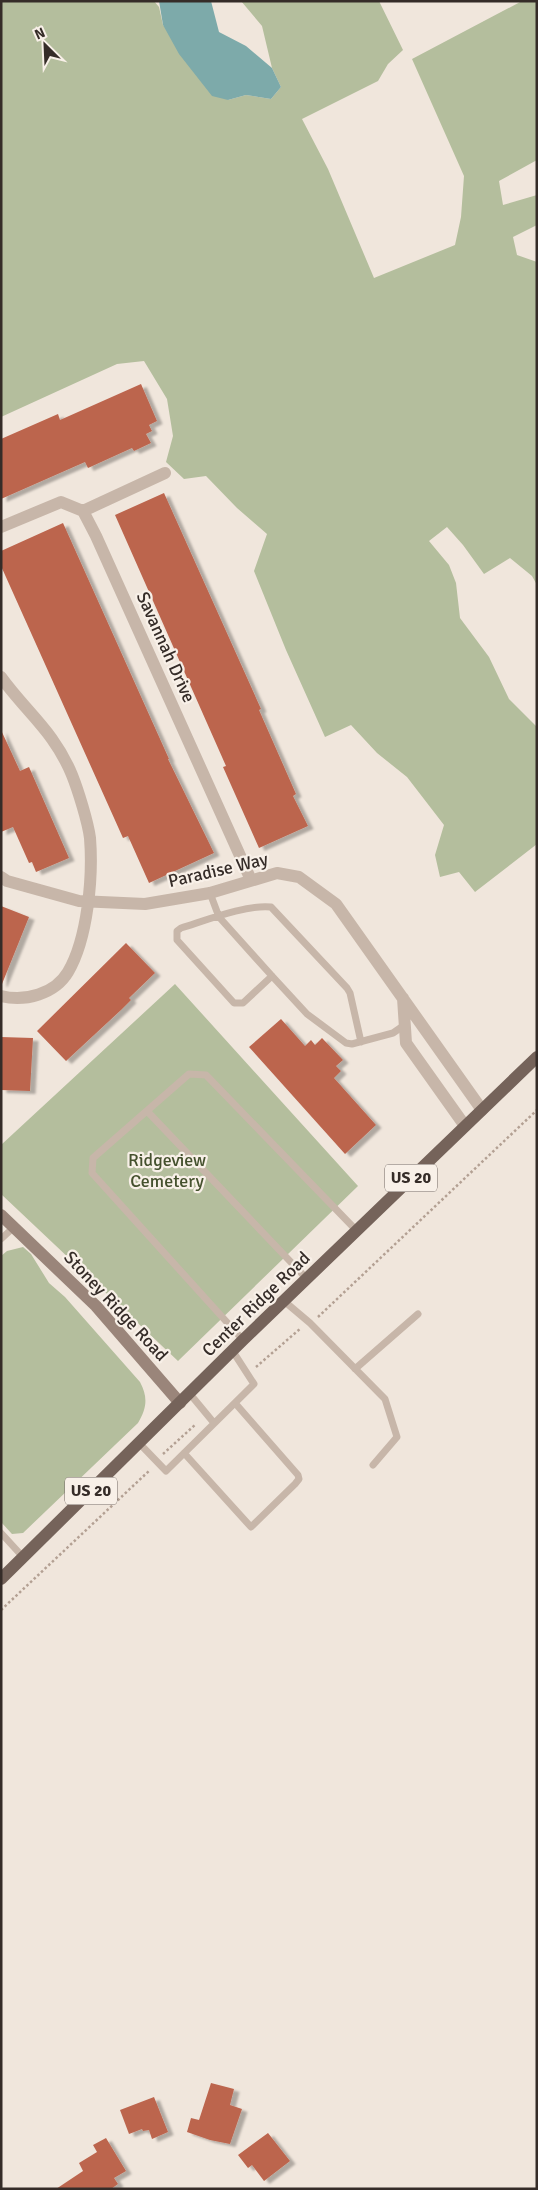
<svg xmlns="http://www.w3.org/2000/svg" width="538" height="2190" font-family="Signika,sans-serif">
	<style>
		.green { fill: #b4be9d }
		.water { fill: #7daaaa }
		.building { fill: #bc654e; filter: url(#shadow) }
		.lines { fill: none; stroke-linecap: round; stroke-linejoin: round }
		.path { stroke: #b3a093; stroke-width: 2.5; stroke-dasharray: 2.5 2.5; stroke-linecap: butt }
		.lane { stroke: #c7b6a9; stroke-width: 7 }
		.street { stroke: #c7b6a9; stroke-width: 12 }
		.secondary { stroke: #9a857a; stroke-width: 12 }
		.primary { stroke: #75635a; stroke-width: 12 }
		.labels { text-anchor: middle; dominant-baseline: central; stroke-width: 4.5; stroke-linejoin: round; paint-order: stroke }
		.shield { fill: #f8f0e8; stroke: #706762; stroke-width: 1 }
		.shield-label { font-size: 16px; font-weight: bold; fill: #352c28 }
		.street-label { font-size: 18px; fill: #352c28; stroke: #f8f0e8 }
		.park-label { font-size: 18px; fill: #45512e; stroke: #f8f0e8 }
	</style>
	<defs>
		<filter id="shadow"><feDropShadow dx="5.5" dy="3" stdDeviation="1" flood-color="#0004"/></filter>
	</defs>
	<rect width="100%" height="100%" fill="#f0e6dc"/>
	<path class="green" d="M 1,1 L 154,1 L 159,7 L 163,25 L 228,100 L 246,95 L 271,99 L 281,87 L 272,68 L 262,26 L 241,1 L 379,1 L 403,50 L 388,64 L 378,81 L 302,119 L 328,169 L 374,278 L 455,245 L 461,217 L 464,176 L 412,59 L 522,1 L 537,1 L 537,160 L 499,181 L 503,205 L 537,195 L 537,225 L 513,237 L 517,255 L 537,262 L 537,585 L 532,576 L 510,558 L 484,574 L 463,545 L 447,527 L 429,541 L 449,565 L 456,583 L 460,618 L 489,657 L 509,699 L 537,727 L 537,844 L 475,892 L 459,872 L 440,877 L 435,855 L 444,825 L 407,777 L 377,753 L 351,725 L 325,737 L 286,650 L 254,571 L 267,534 L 237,508 L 206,476 L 184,479 L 166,462 L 173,436 L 167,399 L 144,361 L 117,364 L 1,417 Z
		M 175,984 L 358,1186 L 178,1361 L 1,1194 L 1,1145 Z
		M 23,1247 L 31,1254 L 49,1283 L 65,1297 L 140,1382 C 148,1397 147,1408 138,1423 L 23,1533 L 12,1534 L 1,1522 L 1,1256 L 7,1251 Z"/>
	<path class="water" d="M 159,1 L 211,1 L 219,32 L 246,46 L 272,68 L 281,87 L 271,99 L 246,95 L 228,100 L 212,96 L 179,54 L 163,25 Z"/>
	<path class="building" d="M 141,384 L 157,421 L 149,425 L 152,431 L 146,434 L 151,443 L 134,451 L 132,448 L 88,468 L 85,462 L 1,499 L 1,439 L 58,414 L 60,420 Z
		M 164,493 L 261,709 L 259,710 L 296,794 L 293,796 L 308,826 L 259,848 L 223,767 L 226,766 L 115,515 Z
		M 63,523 L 169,759 L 168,759 L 214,853 L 149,883 L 128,836 L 123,838 L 1,566 L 1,551 Z
		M 1,730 L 20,771 L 29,767 L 69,858 L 36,872 L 32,862 L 29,863 L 13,827 L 1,832 Z
		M 1,906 L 29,917 L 2,984 L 1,984 Z
		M 126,943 L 155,973 L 129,998 L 131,1000 L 121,1010 L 66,1061 L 37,1031 Z
		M 281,1019 L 305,1046 L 311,1040 L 315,1045 L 322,1038 L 343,1060 L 336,1066 L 341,1071 L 334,1078 L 376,1125 L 345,1154 L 249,1047 Z
		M 1,1037 L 33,1038 L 30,1091 L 1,1090 Z
		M 211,2083 L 234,2089 L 230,2105 L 242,2109 L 230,2144 L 210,2140 L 187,2132 L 191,2118 L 199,2120 Z
		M 154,2097 L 168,2132 L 152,2139 L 149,2130 L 143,2131 L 142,2129 L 129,2134 L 120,2110 Z
		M 268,2133 L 290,2161 L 264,2181 L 252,2165 L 248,2168 L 238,2155 Z
		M 106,2138 L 126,2171 L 114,2178 L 118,2184 L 111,2189 L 56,2189 L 83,2171 L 79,2163 L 97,2152 L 93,2145 Z"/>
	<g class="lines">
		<path class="path" d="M 318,1317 L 537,1110
			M 256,1367 L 301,1328
			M 163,1454 L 196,1424
			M 1,1610 L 150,1470"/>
		<path class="lane" d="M 210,893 L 219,917 L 272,976 L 307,1014 L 346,1043 L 352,1044 L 393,1033 L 406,1024
			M 272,976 L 243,1003 L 234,1003 L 177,940 L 177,931 L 181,928 C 204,921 248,904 271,907 L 347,988 L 350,993 L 361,1042
			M 147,1111 L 307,1279
			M 1,1239 L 14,1227
			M 284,1301 L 310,1323 L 385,1399 L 397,1437 L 373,1465
			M 243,1340 L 92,1173 L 93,1158 L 189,1074 L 206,1075 L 356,1230
			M 355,1369 L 418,1314
			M 190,1394 L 214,1423
			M 139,1443 L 166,1471 L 254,1384 L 232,1350
			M 184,1453 L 251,1527 L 295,1484 L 299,1479 L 298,1475 L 235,1403
			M 1,1533 L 23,1557"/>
		<path class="street" d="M 83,511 L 165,473
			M 1,527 L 61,502 L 83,511 L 96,536 L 251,880
			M 1,677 C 27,713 54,731 72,775 C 78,790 88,822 90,838 C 93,876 88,938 68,972 C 55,994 25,1002 1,996
			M 1,877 L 7,881 L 79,901 L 145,904 L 210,893 L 277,873 L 299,877 L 336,904 L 482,1110
			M 403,998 L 406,1043 L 465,1126"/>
		<path class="secondary" d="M 1,1215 L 96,1306 L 180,1403"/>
		<path class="primary" d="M 1,1579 L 243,1340 L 537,1057"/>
	</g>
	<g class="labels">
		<g class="shield">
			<rect x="385" y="1164.5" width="52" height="27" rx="4"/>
			<rect x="65" y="1477.5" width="52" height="27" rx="4"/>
		</g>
		<g class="shield-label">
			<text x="411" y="1178">US 20</text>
			<text x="91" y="1491">US 20</text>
		</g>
		<g class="street-label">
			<text transform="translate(166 647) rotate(66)">Savannah Drive</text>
			<text transform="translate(218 870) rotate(-13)">Paradise Way</text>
			<text transform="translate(256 1304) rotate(-44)">Center Ridge Road</text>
			<text transform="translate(116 1306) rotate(47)">Stoney Ridge Road</text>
		</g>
		<g class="park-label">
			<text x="167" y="1160">Ridgeview<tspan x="167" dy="21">Cemetery</tspan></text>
		</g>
	</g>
	<rect width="538" height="2190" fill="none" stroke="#352c28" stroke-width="5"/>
	<g transform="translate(45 45) rotate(336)" stroke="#f8f0e8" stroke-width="4" paint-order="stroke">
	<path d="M0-4L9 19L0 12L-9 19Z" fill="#352c28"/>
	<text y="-8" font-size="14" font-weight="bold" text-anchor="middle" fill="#352c28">N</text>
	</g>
</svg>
